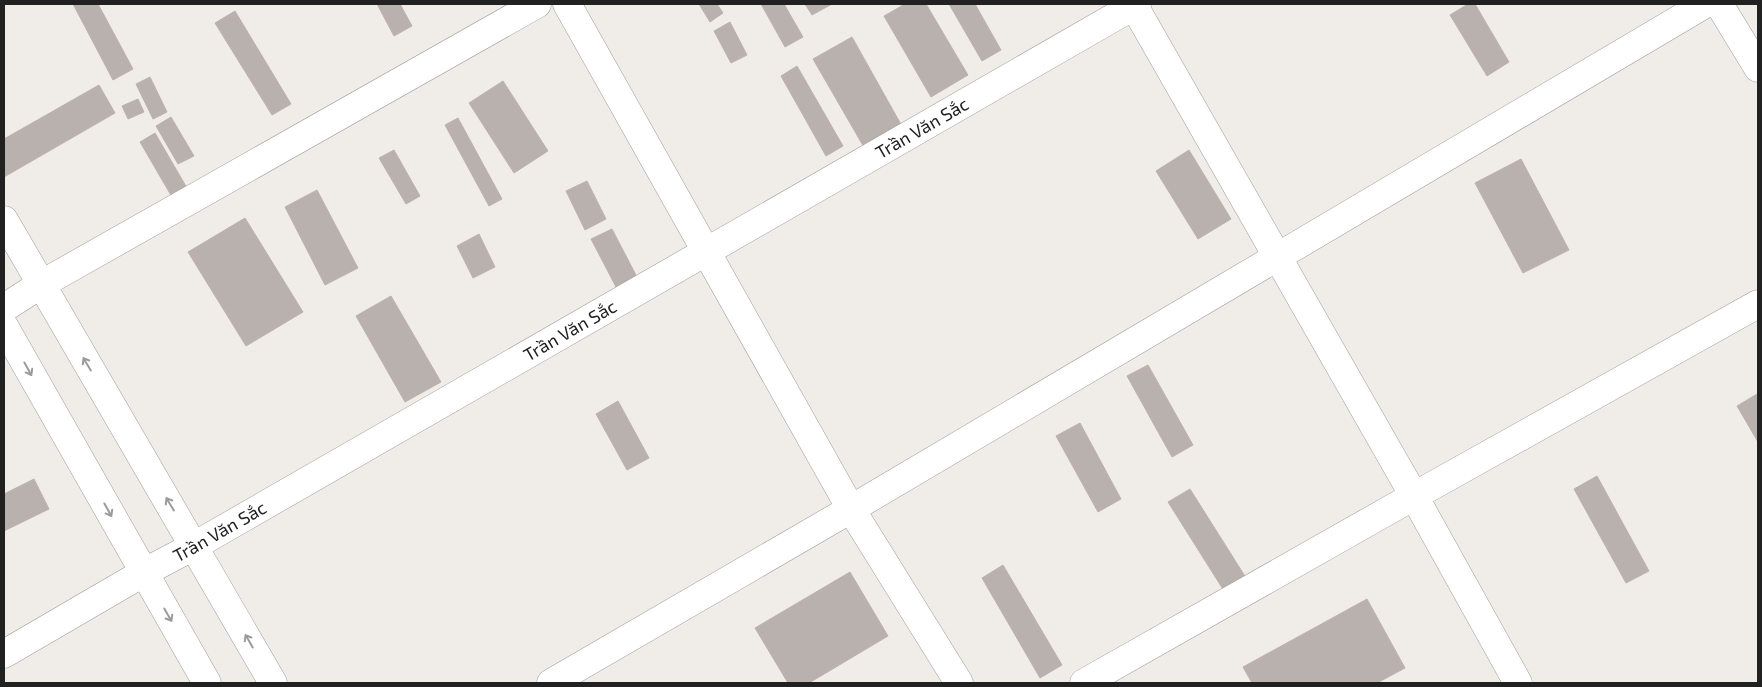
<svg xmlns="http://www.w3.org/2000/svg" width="1762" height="687" font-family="'Exo 2',sans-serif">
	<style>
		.building { fill: #b9b1ae; stroke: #c0b1ac }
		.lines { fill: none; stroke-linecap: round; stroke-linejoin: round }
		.minor-casing { stroke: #9e9e9e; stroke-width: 29 }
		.minor { stroke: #fff; stroke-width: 28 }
		.oneway { stroke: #9b9b9b }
		.labels { text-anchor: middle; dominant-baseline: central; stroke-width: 4; stroke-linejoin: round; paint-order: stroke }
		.street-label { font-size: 18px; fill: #212121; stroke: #fff }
	</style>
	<rect width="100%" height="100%" fill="#f0ece8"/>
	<path class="building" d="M 73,4 L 98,4 L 133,69 L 113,80 Z
		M 377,4 L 400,4 L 412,26 L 394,36 Z
		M 699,4 L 717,4 L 723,13 L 710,22 Z
		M 761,4 L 784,4 L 803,37 L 785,47 Z
		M 805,4 L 832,4 L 812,15 Z
		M 905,4 L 926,4 L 968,75 L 931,97 L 884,16 Z
		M 949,4 L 975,4 L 1001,50 L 982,61 Z
		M 1468,4 L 1475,4 L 1509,62 L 1487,76 L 1450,15 Z
		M 235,11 L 291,104 L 272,115 L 215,23 Z
		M 730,22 L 747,55 L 731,63 L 714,31 Z
		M 852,37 L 903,128 L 865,149 L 813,59 Z
		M 797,66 L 843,146 L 826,156 L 781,76 Z
		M 150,77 L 167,112 L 153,119 L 136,84 Z
		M 503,81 L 548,151 L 514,173 L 469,103 Z
		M 99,85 L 115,113 L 4,177 L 4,139 Z
		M 138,99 L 144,112 L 128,119 L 122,106 Z
		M 171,117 L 194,156 L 178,164 L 156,126 Z
		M 458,118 L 502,199 L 489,206 L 445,125 Z
		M 155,133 L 187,188 L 172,197 L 140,142 Z
		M 394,150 L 420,196 L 406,204 L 379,158 Z
		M 1189,150 L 1231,219 L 1198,239 L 1156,171 Z
		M 1521,159 L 1569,250 L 1523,273 L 1475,183 Z
		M 587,181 L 606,219 L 585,230 L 566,191 Z
		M 317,190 L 358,268 L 325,285 L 285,207 Z
		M 245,218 L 303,312 L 246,346 L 188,252 Z
		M 612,229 L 637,277 L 616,287 L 591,239 Z
		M 479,234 L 495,267 L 473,278 L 457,246 Z
		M 391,296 L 441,382 L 405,402 L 356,316 Z
		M 1148,365 L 1193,445 L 1172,457 L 1127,376 Z
		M 1757,394 L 1758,395 L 1758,442 L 1737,406 Z
		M 618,401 L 649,458 L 627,470 L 596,414 Z
		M 1080,423 L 1121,499 L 1098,512 L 1056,436 Z
		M 1597,476 L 1649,571 L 1626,583 L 1574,489 Z
		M 34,479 L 49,509 L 4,531 L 4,494 Z
		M 1190,489 L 1248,581 L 1226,594 L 1168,502 Z
		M 1003,565 L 1062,665 L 1040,678 L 982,578 Z
		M 850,572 L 888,636 L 809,683 L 788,683 L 755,628 Z
		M 1367,599 L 1405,668 L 1377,683 L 1252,683 L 1243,667 Z"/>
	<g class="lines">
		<g class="minor-casing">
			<g id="minor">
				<path d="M 567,4 L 851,509 L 959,683"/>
				<path d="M 1133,4 L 1414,496 L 1518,683"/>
				<path d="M 1719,4 L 1758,68"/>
				<path d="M 4,220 L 273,683"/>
				<path d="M 4,308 L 40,285 L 537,4"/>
				<path d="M 4,326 L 207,683"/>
				<path id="s1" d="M 4,654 L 143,573 L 194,546 L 1137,4"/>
				<path d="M 551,683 L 851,509 L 1705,4"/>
				<path d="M 1084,683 L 1414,496 L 1758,304"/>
			</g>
		</g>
		<use href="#minor" class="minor"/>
	</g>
	<defs><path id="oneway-shaft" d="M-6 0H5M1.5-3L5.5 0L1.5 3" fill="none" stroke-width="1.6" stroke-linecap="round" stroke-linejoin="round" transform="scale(1.25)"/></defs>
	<g class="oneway">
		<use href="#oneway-shaft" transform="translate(87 364) rotate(-121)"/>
		<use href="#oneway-shaft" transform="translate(28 369) rotate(61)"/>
		<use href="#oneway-shaft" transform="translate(170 504) rotate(-121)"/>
		<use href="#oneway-shaft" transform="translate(108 510) rotate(61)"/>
		<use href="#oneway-shaft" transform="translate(168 615) rotate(60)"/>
		<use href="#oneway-shaft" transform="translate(249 641) rotate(-120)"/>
	</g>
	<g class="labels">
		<g class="street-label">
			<text stroke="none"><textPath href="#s1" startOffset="1058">Trần Văn Sắc</textPath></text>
			<text stroke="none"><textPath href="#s1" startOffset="652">Trần Văn Sắc</textPath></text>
			<text stroke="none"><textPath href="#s1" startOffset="248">Trần Văn Sắc</textPath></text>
		</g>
	</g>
	<rect width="1762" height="687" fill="none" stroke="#212121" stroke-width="10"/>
</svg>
